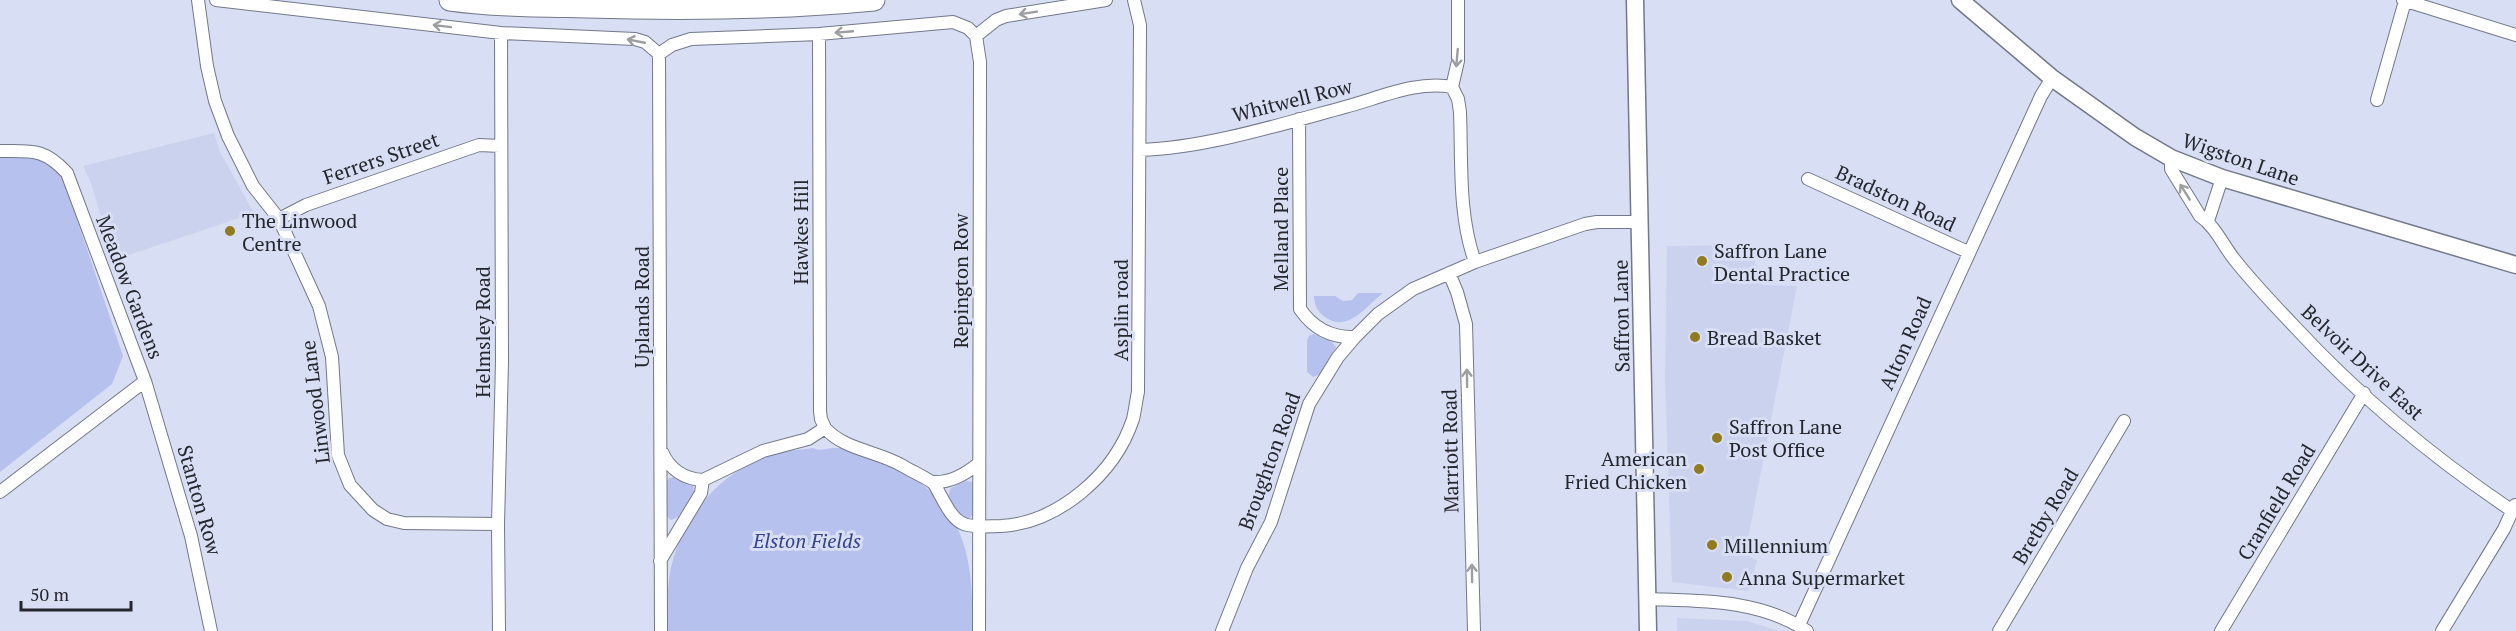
<svg xmlns="http://www.w3.org/2000/svg" width="2516" height="631" font-family="'PT Serif',serif">
	<style>
		.built { fill: #cbd2ee }
		.green { fill: #b6c1ed }
		.lines { fill: none; stroke-linecap: round; stroke-linejoin: round }
		.street-casing { stroke: #73788a; stroke-width: 14 }
		.secondary-casing { stroke: #73788a; stroke-width: 19 }
		.highway-casing { stroke: #73788a; stroke-width: 23 }
		.street { stroke: #fff; stroke-width: 12 }
		.secondary { stroke: #fff; stroke-width: 16 }
		.highway { stroke: #fff; stroke-width: 21 }
		.oneway { stroke: #9d9ea1 }
		.poi-dot { fill: #927a21; stroke: #d8def3; stroke-width: 2 }
		.labels { text-anchor: middle; dominant-baseline: central; stroke-width: 6; stroke-linejoin: round; paint-order: stroke }
		.street-label { font-size: 20px; fill: #25272e; stroke: #d8def3 }
		.poi-label { font-size: 20px; fill: #25272e; stroke: #d8def3; text-anchor: start }
		.park-label { font-size: 20px; font-style: italic; fill: #36418f; stroke: #d8def3 }
	</style>
	<rect width="100%" height="100%" fill="#d8def3"/>
	<path class="built" d="M 214,133 L 220,152 L 254,213 L 114,260 L 91,183 L 83,166 Z
		M 1749,245 L 1763,285 L 1797,286 L 1745,554 L 1757,561 L 1748,591 L 1672,582 L 1665,379 L 1667,246 Z
		M 1677,618 L 1747,621 L 1779,631 L 1677,631 Z"/>
	<path class="green" d="M 29,157 L 55,165 L 63,178 L 123,356 L 112,384 L 0,472 L 0,158 Z
		M 1358,293 L 1383,293 C 1367,305 1348,334 1325,317 C 1318,312 1314,305 1314,296 L 1335,296 L 1343,301 L 1352,300 Z
		M 1314,334 L 1332,342 L 1336,347 L 1320,374 L 1313,377 L 1307,372 L 1307,340 L 1309,336 Z
		M 813,448 C 822,452 825,448 835,448 C 848,447 867,455 880,458 C 894,462 907,473 919,482 C 971,522 972,571 973,631 L 668,631 C 668,617 667,603 668,589 C 672,528 716,470 776,454 C 788,450 801,450 813,448 Z
		M 675,477 L 693,486 L 694,492 L 678,517 L 671,520 L 666,515 L 666,483 L 669,478 Z
		M 966,481 L 972,482 L 974,486 L 974,514 L 968,519 L 961,517 L 948,496 L 951,488 Z"/>
	<g class="lines">
		<g class="street-casing">
			<path id="street" d="M 198,0 L 207,66 L 215,101 L 228,136 L 253,186 L 279,219 L 319,306 L 332,357 L 338,455 L 350,485 L 373,510 L 387,519 L 404,523 L 498,524
				M 216,0 L 501,33 L 635,39 L 645,42 L 659,54 L 672,45 L 691,39 L 819,34 L 953,22 L 968,28 L 976,36 L 996,20 L 1006,16 L 1106,0
				M 1458,0 L 1458,61 L 1452,87 L 1458,99 L 1460,112 C 1462,162 1458,214 1475,262
				M 2403,0 L 2516,35
				M 819,34 L 820,411 L 821,419 L 825,428
				M 976,36 L 980,62 L 979,631
				M 659,54 L 661,631
				M 2377,100 L 2405,1
				M 1299,119 L 1300,309 C 1313,328 1332,338 1355,337
				M 1140,150 C 1205,148 1282,124 1345,107 C 1379,98 1418,80 1452,87
				M 0,151 C 32,151 44,148 67,173 L 145,381 L 191,536 L 211,631
				M 2171,158 L 2171,169 L 2200,216 C 2215,226 2223,245 2234,259 C 2253,283 2274,305 2295,327 C 2359,396 2434,458 2511,510
				M 1808,179 L 1968,252
				M 279,219 L 306,205 L 479,145 L 500,146
				M 2208,221 L 2222,178
				M 1449,273 L 1457,292 L 1466,324 L 1474,631
				M 662,452 C 670,470 685,479 703,480
				M 933,482 C 951,483 966,474 979,463
				M 0,492 L 145,381
				M 660,561 L 701,493 L 703,480 L 763,451 L 808,439 L 825,428 C 844,450 878,451 903,466 C 909,470 931,480 934,484 C 942,496 950,519 964,524 C 975,528 989,526 1001,526 C 1058,523 1115,474 1133,419 C 1135,411 1136,401 1138,392 L 1140,25 L 1134,0
				M 1647,599 C 1702,601 1759,599 1807,631
				M 1799,625 L 2041,96 L 2052,78
				M 499,631 L 498,524 L 502,361 L 501,33
				M 1222,631 L 1247,568 L 1271,522 L 1309,404 L 1338,357 L 1355,337 L 1378,314 L 1413,289 L 1475,262 L 1585,224 L 1597,222 L 1640,222
				M 1999,631 L 2124,421
				M 2221,631 L 2364,393
				M 2442,631 L 2504,529 L 2515,505"/>
		</g>
		<g class="secondary-casing">
			<path id="secondary" d="M 1635,0 L 1648,631
				M 1960,0 L 2052,78 L 2135,137 L 2171,158 L 2222,178 L 2516,265"/>
		</g>
		<g class="highway-casing">
			<path id="highway" d="M 450,0 C 495,6 541,6 587,7 C 683,10 779,9 874,0"/>
		</g>
		<use href="#street" class="street"/>
		<use href="#secondary" class="secondary"/>
		<use href="#highway" class="highway"/>
	</g>
	<defs><path id="oneway-shaft" d="M-6 0H5M1.5-3L5.5 0L1.5 3" fill="none" stroke-width="1.6" stroke-linecap="round" stroke-linejoin="round" transform="scale(1.5)"/></defs>
	<g class="oneway">
		<use href="#oneway-shaft" transform="translate(1028 13) rotate(171)"/>
		<use href="#oneway-shaft" transform="translate(442 26) rotate(-173)"/>
		<use href="#oneway-shaft" transform="translate(844 32) rotate(175)"/>
		<use href="#oneway-shaft" transform="translate(636 41) rotate(-169)"/>
		<use href="#oneway-shaft" transform="translate(1457 58) rotate(95)"/>
		<use href="#oneway-shaft" transform="translate(2185 192) rotate(-122)"/>
		<use href="#oneway-shaft" transform="translate(1467 378) rotate(-91)"/>
		<use href="#oneway-shaft" transform="translate(1472 573) rotate(-91)"/>
	</g>
	<g class="poi-dot">
		<circle cx="230" cy="231" r="6"/>
		<circle cx="1702" cy="261" r="6"/>
		<circle cx="1695" cy="337" r="6"/>
		<circle cx="1717" cy="438" r="6"/>
		<circle cx="1699" cy="469" r="6"/>
		<circle cx="1712" cy="545" r="6"/>
		<circle cx="1727" cy="577" r="6"/>
	</g>
	<g class="labels">
		<g class="street-label">
			<text transform="translate(1292 100) rotate(-14)">Whitwell Row</text>
			<text transform="translate(381 158) rotate(-19)">Ferrers Street</text>
			<text transform="translate(2241 159) rotate(19)">Wigston Lane</text>
			<text transform="translate(1896 198) rotate(25)">Bradston Road</text>
			<text transform="translate(1280 229) rotate(-90)">Melland Place</text>
			<text transform="translate(800 232) rotate(-90)">Hawkes Hill</text>
			<text transform="translate(960 281) rotate(-90)">Repington Row</text>
			<text transform="translate(130 287) rotate(69)">Meadow Gardens</text>
			<text transform="translate(641 307) rotate(-90)">Uplands Road</text>
			<text transform="translate(1120 310) rotate(-90)">Asplin road</text>
			<text transform="translate(1621 316) rotate(-91)">Saffron Lane</text>
			<text transform="translate(482 332) rotate(-90)">Helmsley Road</text>
			<text transform="translate(1905 343) rotate(-66)">Alton Road</text>
			<text transform="translate(2363 362) rotate(43)">Belvoir Drive East</text>
			<text transform="translate(315 402) rotate(-97)">Linwood Lane</text>
			<text transform="translate(1450 451) rotate(-91)">Marriott Road</text>
			<text transform="translate(1269 461) rotate(-70)">Broughton Road</text>
			<text transform="translate(200 500) rotate(74)">Stanton Row</text>
			<text transform="translate(2276 502) rotate(-59)">Cranfield Road</text>
			<text transform="translate(2045 516) rotate(-59)">Bretby Road</text>
		</g>
		<g class="poi-label">
			<text x="242" y="220">The Linwood<tspan x="242" dy="23">Centre</tspan></text>
			<text x="1714" y="250">Saffron Lane<tspan x="1714" dy="23">Dental Practice</tspan></text>
			<text x="1707" y="337">Bread Basket</text>
			<text x="1729" y="426">Saffron Lane<tspan x="1729" dy="23">Post Office</tspan></text>
			<text x="1687" y="458" text-anchor="end">American<tspan x="1687" dy="23">Fried Chicken</tspan></text>
			<text x="1724" y="545">Millennium</text>
			<text x="1739" y="577">Anna Supermarket</text>
		</g>
		<g class="park-label">
			<text x="807" y="540">Elston Fields</text>
		</g>
	</g>
	<path d="M21 601v9h110v-9" fill="none" stroke="#25272e" stroke-width="3"/>
	<text x="30" y="601" font-size="18" fill="#25272e" stroke="#d8def3" stroke-width="4.5" paint-order="stroke">50 m</text>
</svg>
